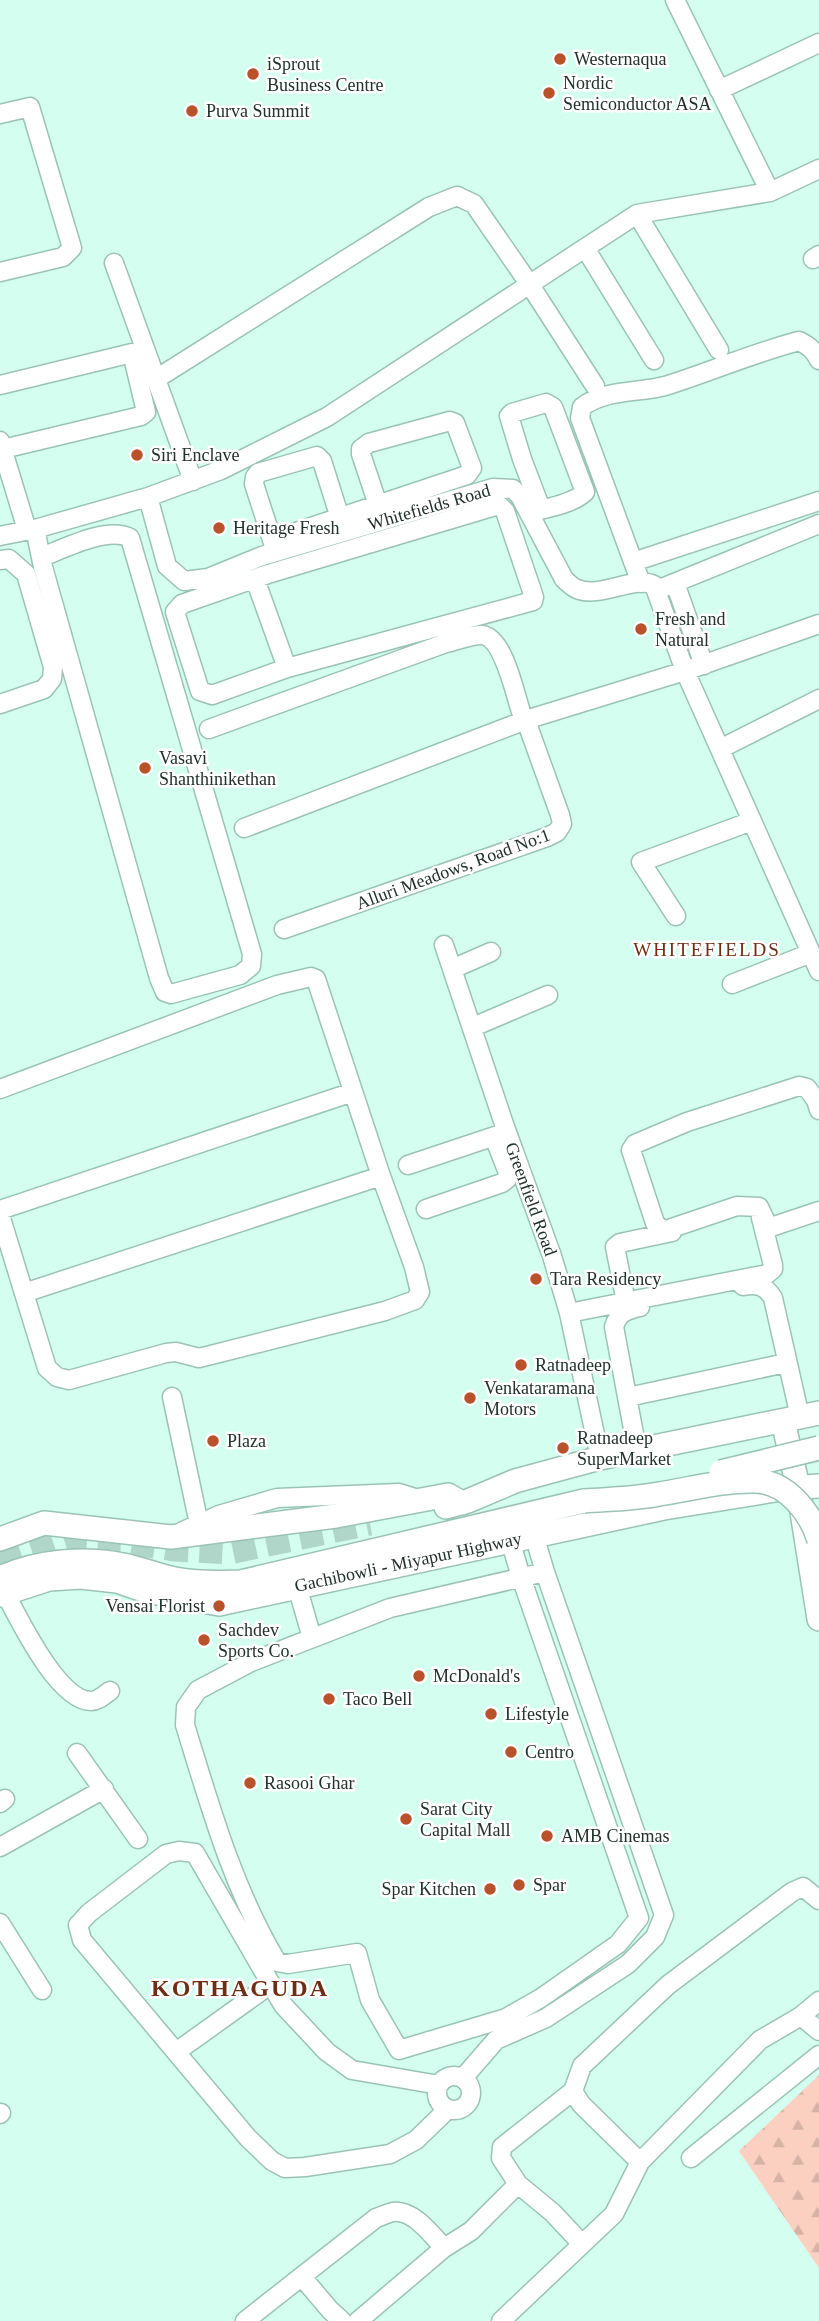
<svg xmlns="http://www.w3.org/2000/svg" width="819" height="2321" font-family="'Times New Roman',serif">
	<style>
		.forest { fill: url(#forest-firs) }
		.lines { fill: none; stroke-linecap: round; stroke-linejoin: round }
		.major-tunnel { stroke: #b0d5c9; stroke-width: 23; stroke-dasharray: 23 11; stroke-linecap: butt }
		.minor-casing { stroke: #9ac3b6; stroke-width: 21 }
		.major-casing { stroke: #9ac3b6; stroke-width: 26 }
		.minor { stroke: #fff; stroke-width: 18 }
		.major { stroke: #fff; stroke-width: 23 }
		.major-bridge-casing { stroke: #9ac3b6; stroke-width: 26; stroke-linecap: butt }
		.major-bridge { stroke: #fff; stroke-width: 23 }
		.poi-dot { fill: #b9512b; stroke: #fff; stroke-width: 2.5 }
		.labels { text-anchor: middle; dominant-baseline: central; stroke-width: 5; stroke-linejoin: round; paint-order: stroke }
		.poi-label { font-size: 18px; fill: #21312c; stroke: #fff; text-anchor: start }
		.street-label { font-size: 18px; fill: #21312c; stroke: #fff }
		.neighbourhood-label { font-size: 19px; letter-spacing: 2px; fill: #6e2d15; stroke: #fff }
		.district-label { font-size: 24px; font-weight: bold; letter-spacing: 2px; fill: #6e2d15; stroke: #fff }
	</style>
	<defs>
		<pattern id="forest-firs" width="22" height="20" patternUnits="userSpaceOnUse" patternTransform="scale(1.75)"><rect width="22" height="20" fill="#fbd0c1"/><path d="M5 1l3.5 6h-7zM16 11l3.5 6h-7z" fill="#d7b3a6"/></pattern>
	</defs>
	<rect width="100%" height="100%" fill="#d4fef0"/>
	<path class="forest" d="M 819,2075 L 819,2268 L 739,2151 Z"/>
	<g class="lines">
		<path class="major-tunnel" d="M 0,1563 L 72,1539 L 128,1543 L 174,1550 L 229,1553 L 370,1524"/>
		<g class="minor-casing">
			<path id="minor" d="M 675,0 L 770,192
				M 719,90 L 819,43
				M 0,114 L 30,107 L 72,248 L 63,257 L 0,272
				M 637,214 L 719,350
				M 585,248 L 654,360
				M 813,259 L 819,255
				M 114,263 L 193,481
				M 156,379 L 429,207 L 457,196 L 474,204 L 530,285 L 595,386
				M 0,385 L 132,353 L 146,412 L 141,416 L 3,449
				M 0,441 L 27,530
				M 148,497 L 221,470 L 327,417 L 637,214 L 770,192 L 819,169
				M 499,505 L 505,511 L 534,597 L 533,601 L 287,668 L 212,695 L 200,691 L 175,612 L 182,604 L 268,574 Z
				M 529,513 C 546,508 573,504 585,492 L 553,407 L 546,403 L 512,413 L 509,416 L 522,459 L 541,509
				M 35,529 L 43,567 L 159,978 L 165,992 L 171,994 L 240,975 L 251,966 L 252,954 L 130,538 C 108,526 65,548 42,557
				M 0,536 L 35,529 L 148,497 L 167,566 L 184,581 L 208,578 L 262,556 L 493,488 L 513,489 L 520,496 L 564,579 C 567,582 572,587 577,589 C 600,599 634,575 654,585 L 685,671 L 819,971
				M 272,540 L 467,475 L 472,468 L 455,423 L 450,421 L 369,443 L 361,449 L 361,454 L 383,520
				M 275,549 L 254,484 L 255,477 L 258,473 L 317,456 L 322,461 L 340,518
				M 0,560 L 9,559 L 26,574 L 53,667 L 52,679 L 44,689 L 0,704
				M 633,562 L 819,501
				M 255,579 L 287,668
				M 641,583 L 580,418 L 582,407 C 605,389 639,393 665,386 C 710,372 753,353 799,341 C 809,346 814,350 819,360
				M 675,583 L 704,665
				M 657,590 L 819,524
				M 532,718 L 685,671 L 819,624
				M 209,729 L 446,643 C 457,641 473,634 483,635 C 504,639 515,694 521,712
				M 720,749 L 819,699
				M 244,828 L 518,723
				M 676,916 L 641,862 L 752,821
				M 284,929 L 547,837 L 557,832 L 562,824 L 560,815 L 528,726
				M 444,945 L 504,1124 L 552,1256 L 569,1313 L 600,1458
				M 452,969 L 491,952
				M 732,984 L 811,953
				M 473,1027 L 548,995
				M 0,1089 L 277,985 L 311,977 L 316,979 L 381,1176 L 414,1267 L 420,1292 L 415,1300 L 385,1311 L 199,1358 L 176,1352 L 166,1353 L 69,1380 L 57,1377 L 47,1368 L 0,1215
				M 819,1110 L 816,1100 L 807,1088 L 799,1086 L 687,1122 L 635,1144 L 631,1150 L 655,1223 L 663,1231 L 737,1206 L 759,1207 L 768,1226 L 771,1227 L 819,1211
				M 408,1165 L 504,1133
				M 426,1209 L 502,1183 L 507,1179 L 508,1173 L 494,1137
				M 0,1210 L 353,1092
				M 743,1286 C 757,1283 766,1286 773,1298 L 800,1417
				M 24,1293 L 381,1176
				M 626,1302 L 615,1247 L 620,1243 L 672,1232
				M 569,1313 L 767,1274 L 773,1269 L 773,1265 L 761,1218
				M 172,1397 L 199,1524
				M 628,1397 L 786,1363
				M 637,1450 L 614,1327 C 618,1313 626,1310 640,1307
				M 183,1531 L 219,1515 L 277,1498 L 399,1493 L 418,1499
				M 510,1540 L 521,1577 L 639,1918
				M 545,1572 L 390,1608 L 251,1662 L 198,1690 L 186,1707 L 185,1725 C 210,1806 233,1889 277,1962 L 288,1964 L 357,1953 L 370,2000 L 399,2050 L 506,2018 L 541,1998 L 618,1944 L 639,1918
				M 297,1586 L 312,1638
				M 5,1593 C 19,1619 58,1701 91,1701 C 98,1701 104,1695 110,1691
				M 77,1753 L 138,1839
				M 0,1803 L 5,1799
				M 0,1847 L 104,1789
				M 0,1923 L 42,1990
				M 801,2016 L 819,2031
				M 176,2052 L 271,1984
				M437 2093a17 17 0 1 1 34 0a17 17 0 1 1-34 0Z
				M 463,2078 L 496,2040 L 546,2018 L 628,1964 L 655,1937 L 664,1915 L 545,1572 L 534,1535
				M 439,2085 L 352,2070 L 327,2052 L 283,2005 L 195,1853 L 179,1851 L 166,1854 L 89,1913 L 78,1925 L 82,1940 L 248,2138 L 272,2161 L 285,2168 L 305,2167 L 390,2154 L 416,2140 L 448,2109
				M 573,2091 L 581,2104 L 640,2162
				M 0,2114 L 1,2113
				M 691,2158 L 819,2055
				M 582,2244 L 553,2213 L 518,2184 L 501,2158 L 502,2147 L 573,2091 L 582,2066 L 668,1985 L 792,1892 L 803,1887 L 819,1900
				M 302,2277 L 330,2310 L 342,2321
				M 245,2321 L 376,2218 C 382,2216 388,2213 393,2212 C 413,2209 432,2235 444,2248 L 471,2231 L 518,2184
				M 358,2321 L 444,2248
				M 501,2321 L 614,2214 L 640,2162 L 760,2040 L 801,2016 L 819,2001"/>
		</g>
		<g class="major-casing">
			<path id="major" d="M 783,1421 L 798,1487 L 819,1619
				M 446,1507 L 468,1501 L 515,1481 L 600,1458 L 819,1413
				M 0,1539 L 44,1523 L 171,1537 L 336,1516 L 448,1495 L 462,1503
				M 0,1578 C 37,1561 82,1557 123,1565 C 140,1568 158,1576 175,1579 C 197,1583 219,1583 241,1582 L 584,1501
				M 0,1595 L 49,1579 L 81,1577 L 117,1581 L 146,1591 L 219,1604 L 664,1508 L 787,1488 L 819,1486"/>
		</g>
		<use href="#minor" class="minor"/>
		<use href="#major" class="major"/>
		<g class="major-bridge-casing">
			<path id="major-bridge" d="M 721,1472 L 819,1448
				M 584,1501 C 609,1499 635,1499 659,1494 C 691,1489 724,1480 756,1481 C 787,1482 811,1513 819,1540"/>
		</g>
		<use href="#major-bridge" class="major-bridge"/>
	</g>
	<g class="poi-dot">
		<circle cx="560" cy="59" r="7"/>
		<circle cx="253" cy="74" r="7"/>
		<circle cx="549" cy="93" r="7"/>
		<circle cx="192" cy="111" r="7"/>
		<circle cx="137" cy="455" r="7"/>
		<circle cx="219" cy="528" r="7"/>
		<circle cx="641" cy="629" r="7"/>
		<circle cx="145" cy="768" r="7"/>
		<circle cx="536" cy="1279" r="7"/>
		<circle cx="521" cy="1365" r="7"/>
		<circle cx="470" cy="1398" r="7"/>
		<circle cx="213" cy="1441" r="7"/>
		<circle cx="563" cy="1448" r="7"/>
		<circle cx="219" cy="1606" r="7"/>
		<circle cx="204" cy="1640" r="7"/>
		<circle cx="419" cy="1676" r="7"/>
		<circle cx="329" cy="1699" r="7"/>
		<circle cx="491" cy="1714" r="7"/>
		<circle cx="511" cy="1752" r="7"/>
		<circle cx="250" cy="1783" r="7"/>
		<circle cx="406" cy="1819" r="7"/>
		<circle cx="547" cy="1836" r="7"/>
		<circle cx="519" cy="1885" r="7"/>
		<circle cx="490" cy="1889" r="7"/>
	</g>
	<g class="labels">
		<g class="poi-label">
			<text x="574" y="59">Westernaqua</text>
			<text x="267" y="64">iSprout<tspan x="267" dy="21">Business Centre</tspan></text>
			<text x="563" y="83">Nordic<tspan x="563" dy="21">Semiconductor ASA</tspan></text>
			<text x="206" y="111">Purva Summit</text>
			<text x="151" y="455">Siri Enclave</text>
			<text x="233" y="528">Heritage Fresh</text>
			<text x="655" y="619">Fresh and<tspan x="655" dy="21">Natural</tspan></text>
			<text x="159" y="758">Vasavi<tspan x="159" dy="21">Shanthinikethan</tspan></text>
			<text x="550" y="1279">Tara Residency</text>
			<text x="535" y="1365">Ratnadeep</text>
			<text x="484" y="1388">Venkataramana<tspan x="484" dy="21">Motors</tspan></text>
			<text x="577" y="1438">Ratnadeep<tspan x="577" dy="21">SuperMarket</tspan></text>
			<text x="227" y="1441">Plaza</text>
			<text x="205" y="1606" text-anchor="end">Vensai Florist</text>
			<text x="218" y="1630">Sachdev<tspan x="218" dy="21">Sports Co.</tspan></text>
			<text x="433" y="1676">McDonald's</text>
			<text x="343" y="1699">Taco Bell</text>
			<text x="505" y="1714">Lifestyle</text>
			<text x="525" y="1752">Centro</text>
			<text x="264" y="1783">Rasooi Ghar</text>
			<text x="420" y="1809">Sarat City<tspan x="420" dy="21">Capital Mall</tspan></text>
			<text x="561" y="1836">AMB Cinemas</text>
			<text x="533" y="1885">Spar</text>
			<text x="476" y="1889" text-anchor="end">Spar Kitchen</text>
		</g>
		<g class="street-label">
			<text transform="translate(429 507) rotate(-16)">Whitefields Road</text>
			<text transform="translate(453 869) rotate(-20)">Alluri Meadows, Road No:1</text>
			<text transform="translate(531 1199) rotate(70)">Greenfield Road</text>
			<text transform="translate(408 1562) rotate(-12)">Gachibowli - Miyapur Highway</text>
		</g>
		<g class="neighbourhood-label">
			<text x="707" y="949">WHITEFIELDS</text>
		</g>
		<g class="district-label">
			<text x="240" y="1988">KOTHAGUDA</text>
		</g>
	</g>
</svg>
